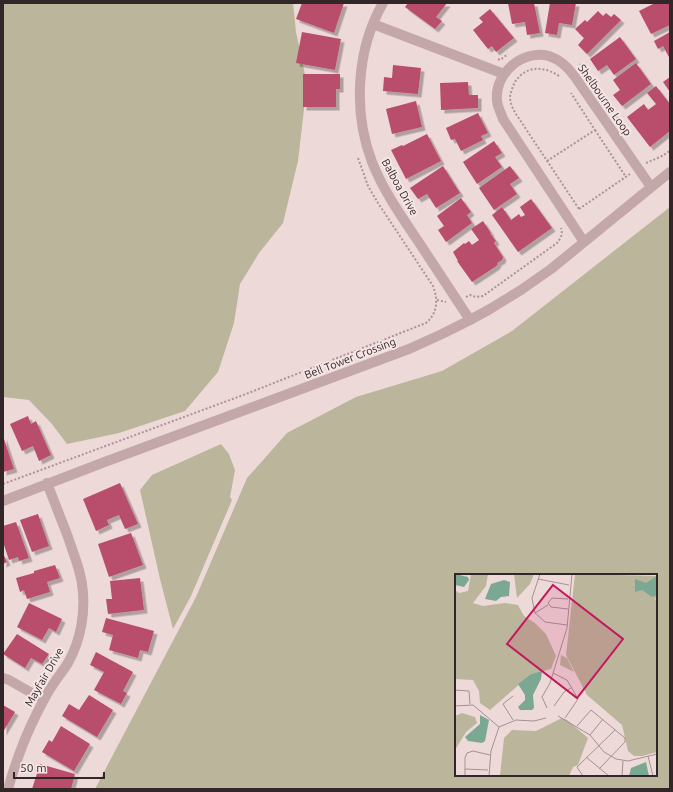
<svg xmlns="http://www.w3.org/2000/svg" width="673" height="792" font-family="Ubuntu,sans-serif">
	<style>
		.green { fill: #bbb59b; fill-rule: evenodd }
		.building { fill: #b84d6c; filter: url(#shadow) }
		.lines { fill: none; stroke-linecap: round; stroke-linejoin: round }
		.path { stroke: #b09194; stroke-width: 2; stroke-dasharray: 2 2; stroke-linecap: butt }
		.minor { stroke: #c4a7a9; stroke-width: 10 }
		.labels { text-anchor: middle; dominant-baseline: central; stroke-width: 4; stroke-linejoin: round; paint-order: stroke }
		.street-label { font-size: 11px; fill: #322629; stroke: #f6e5e5 }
		.inset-road { fill: none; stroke: #a39193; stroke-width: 1 }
		.view { fill: #c2185b; fill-opacity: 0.15; stroke: #c2185b; stroke-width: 2 }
		.inset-edge { fill: none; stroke: #322629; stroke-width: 2 }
	</style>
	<defs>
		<filter id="shadow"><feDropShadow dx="3.5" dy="3.5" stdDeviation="0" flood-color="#0004"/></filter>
	</defs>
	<rect width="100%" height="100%" fill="#eed9d9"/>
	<path class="green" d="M 3,3 L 293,3 L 296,32 L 307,84 L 298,161 L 283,223 L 259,253 L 240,284 L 234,323 L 218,372 L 185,411 L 119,433 L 67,444 L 51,423 L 29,400 L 3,397 Z
		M 670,207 L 670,789 L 95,789 L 196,597 L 247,478 L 287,433 L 356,397 L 442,371 L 512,331 ZM 456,575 L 656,575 L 656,775 L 456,775 Z
		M 221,444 L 229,454 L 235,470 L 230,497 L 232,500 L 191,596 L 173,629 L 160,579 L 140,490 L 152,475 Z"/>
	<path class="building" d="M 302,3 L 344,3 L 334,33 L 296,19 Z
		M 408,3 L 447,3 L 436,17 L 442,21 L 435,29 L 405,7 Z
		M 508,3 L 534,3 L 540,33 L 527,35 L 525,22 L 512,24 Z
		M 550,3 L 576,3 L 572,25 L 559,23 L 557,35 L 545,33 Z
		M 655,3 L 670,3 L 670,25 L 651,34 L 639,11 Z
		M 490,9 L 514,38 L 496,52 L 492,46 L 488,49 L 473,30 L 483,22 L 479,18 Z
		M 598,11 L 603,16 L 606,13 L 611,17 L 614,14 L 621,20 L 587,54 L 578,45 L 584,38 L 575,29 L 585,20 L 587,22 Z
		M 302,32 L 341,39 L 335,70 L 296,63 Z
		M 670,32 L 670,59 L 663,46 L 658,49 L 654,41 Z
		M 620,37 L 636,59 L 614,75 L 607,65 L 598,71 L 590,59 Z
		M 636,63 L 651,84 L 622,106 L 613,95 L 620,90 L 613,80 Z
		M 393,65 L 421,68 L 418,94 L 383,91 L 384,77 L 392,78 Z
		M 303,74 L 340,74 L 340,89 L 336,89 L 336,107 L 303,107 Z
		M 670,77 L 670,92 L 663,82 Z
		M 468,82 L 469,95 L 478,95 L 478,108 L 441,110 L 440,83 Z
		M 656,86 L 670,104 L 670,131 L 650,147 L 627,117 L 644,104 L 648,110 L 656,104 L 647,93 Z
		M 416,101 L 422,127 L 392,134 L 386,109 Z
		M 478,113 L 488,133 L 481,136 L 483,140 L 461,151 L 455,139 L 451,140 L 446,128 Z
		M 427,134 L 441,161 L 406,179 L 391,150 L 402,145 L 403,146 Z
		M 494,141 L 502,153 L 495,157 L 502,167 L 477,184 L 463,162 Z
		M 443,166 L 460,193 L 436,208 L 427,194 L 418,199 L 410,188 Z
		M 510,166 L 519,178 L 510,184 L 517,194 L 494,210 L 479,188 Z
		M 461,198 L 471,212 L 467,215 L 472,223 L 446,242 L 438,230 L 444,226 L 437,216 Z
		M 531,199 L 552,228 L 518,252 L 492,215 L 502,207 L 511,220 L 519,214 L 521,217 L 525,215 L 520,207 Z
		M 483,221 L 491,233 L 490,233 L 496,241 L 494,243 L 503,257 L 502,260 L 497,263 L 498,264 L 495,267 L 472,282 L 457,261 L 458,261 L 453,252 L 464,243 L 465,244 L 469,241 L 472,245 L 479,240 L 471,229 Z
		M 28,416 L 31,424 L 36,421 L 51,455 L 39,461 L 33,446 L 22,451 L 10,424 Z
		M 3,436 L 14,469 L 3,472 Z
		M 120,483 L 138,524 L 125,529 L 119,515 L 107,520 L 109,525 L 96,531 L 83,499 Z
		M 38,514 L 49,546 L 32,552 L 20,520 Z
		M 16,522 L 29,558 L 19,561 L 18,557 L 9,560 L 3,542 L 3,526 Z
		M 131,533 L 143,565 L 109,577 L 98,544 Z
		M 3,553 L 7,562 L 3,564 Z
		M 55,565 L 60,578 L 47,582 L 50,592 L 27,599 L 24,590 L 20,592 L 16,578 L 34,573 L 34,571 Z
		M 140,578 L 144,610 L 108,614 L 106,599 L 112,599 L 110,581 Z
		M 29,603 L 62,619 L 56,632 L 49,628 L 42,640 L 17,627 Z
		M 106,618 L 154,631 L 148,652 L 140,650 L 138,658 L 109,650 L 113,635 L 102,632 Z
		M 17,634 L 49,654 L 42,664 L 31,658 L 25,668 L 3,654 Z
		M 96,652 L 133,672 L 123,691 L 127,693 L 121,704 L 94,690 L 104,672 L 90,665 Z
		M 89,695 L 113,710 L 97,737 L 62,716 L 69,704 L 79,710 Z
		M 3,705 L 15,712 L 3,732 Z
		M 61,726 L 90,744 L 74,771 L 42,752 L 49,740 L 52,742 Z
		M 40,764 L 75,774 L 71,789 L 63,788 L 63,789 L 32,789 Z"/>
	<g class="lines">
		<path class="path" d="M 498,59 L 500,60 L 508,54
			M 580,64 L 585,70 L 621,123
			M 559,76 C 544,66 526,65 515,82 C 513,86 511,91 510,97 C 510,103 513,109 516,114 L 579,209
			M 595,130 L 626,177
			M 547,161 L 595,130 L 571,93
			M 646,163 L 660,157 L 670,151
			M 579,209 L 630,174
			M 466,297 L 470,295 L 476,297 L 483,296 L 557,243 C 561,238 563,234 561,228
			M 437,300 L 446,302
			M 3,484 L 246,394 L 426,323 C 438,313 438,299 433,286 L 378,203 L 368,186 L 358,158"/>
		<path class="minor" d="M 383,3 C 356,50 353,112 372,162 C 383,190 401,216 418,241 C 435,267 453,294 470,320
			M 373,24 L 504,74
			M 584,242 L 503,119 C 501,113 498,108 497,101 C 494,74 522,49 549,56 C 561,60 568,67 575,77 L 651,187
			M 3,501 L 102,463 L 409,349 L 442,334 L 470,320 L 490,309 L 521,290 L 551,269 L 670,172
			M 3,678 L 9,680 L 44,700
			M 8,789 C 15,764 24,739 36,715 C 41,705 46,695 52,686 C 57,678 63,671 68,663 C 81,640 86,611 82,584 C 80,568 73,553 68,537 C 61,519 54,501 47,483"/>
	</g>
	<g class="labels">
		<g class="street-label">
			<text transform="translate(605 100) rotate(55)">Shelbourne Loop</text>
			<text transform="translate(400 187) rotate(61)">Balboa Drive</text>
			<text transform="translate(350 358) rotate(-21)">Bell Tower Crossing</text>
			<text transform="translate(44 677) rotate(-60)">Mayfair Drive</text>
		</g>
	</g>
	<g transform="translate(455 574)">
		<rect width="202" height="202" fill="#eed9d9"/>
		<path d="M 16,0 L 33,0 L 31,12 L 18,29 L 28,32 L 50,29 L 63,31 L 69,42 L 80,49 L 91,60 L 101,82 L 96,95 L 76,100 L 35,136 L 25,129 L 24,117 L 18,106 L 0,105 L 0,16 L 4,19 L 13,17 ZM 59,0 L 79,0 L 75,10 L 62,24 ZM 120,0 L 202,2 L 202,22 L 200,25 L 202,27 L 202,178 L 187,182 L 179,182 L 173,177 L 167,151 L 132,121 L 111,81 ZM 106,81 L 112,84 L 119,98 L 105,91 ZM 7,139 L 20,143 L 22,149 L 11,158 L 0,176 L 0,142 ZM 107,144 L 112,146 L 133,164 L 123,191 L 118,193 L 114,202 L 45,202 L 49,164 L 57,156 L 81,157 Z" fill="#bbb59b"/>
		<path d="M 0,0 L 13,3 L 14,6 L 9,13 L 0,11 ZM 202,2 L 202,21 L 197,23 L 187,16 L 180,18 L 180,5 L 191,9 ZM 49,6 L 55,8 L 54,22 L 46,23 L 41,27 L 30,25 L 36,10 ZM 87,97 L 86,105 L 78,121 L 79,134 L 77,136 L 65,136 L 63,133 L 70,126 L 70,121 L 63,110 L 76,100 ZM 25,141 L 34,146 L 30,167 L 27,169 L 13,167 L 10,163 L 25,150 ZM 191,188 L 194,202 L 174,202 L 176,194 Z" fill="#7ba892"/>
		<path class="inset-road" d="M 85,0 L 77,24 L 80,39 L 90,48 L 112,51M 83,5 L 114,11M 113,25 L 97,24 L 93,29 L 96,33 L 113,35M 80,39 L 93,31M 98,99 L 112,106 L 123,125 L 110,144M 0,116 L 14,117 L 15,130M 0,132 L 18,131 L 44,153M 99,132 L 109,118 L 116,114M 92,134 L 87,123 L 95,109 L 112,54 L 117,0M 103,142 L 135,161 L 149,178 L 161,185 L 173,187 L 202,180M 58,146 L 48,130 L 58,122M 122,152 L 136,136 L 170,164 L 170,168 L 144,195M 135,161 L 148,145M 193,182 L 198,202M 131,183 L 154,202M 10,195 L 33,196M 10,202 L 10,184 L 12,179 L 18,177 L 35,181M 34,202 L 36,177 L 44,153 L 61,146 L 79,147 L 91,144M 128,202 L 122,193 L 160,156M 167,202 L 168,187"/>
		<path class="view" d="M 98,11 L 168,65 L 122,124 L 52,70 Z"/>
		<rect width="202" height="202" class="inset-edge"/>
	</g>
	<rect width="673" height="792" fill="none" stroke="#322629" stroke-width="8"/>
	<path d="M14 772v6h90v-6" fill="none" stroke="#322629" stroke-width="2"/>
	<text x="20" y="772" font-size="12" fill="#322629" stroke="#f6e5e5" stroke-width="3" paint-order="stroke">50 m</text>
</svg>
